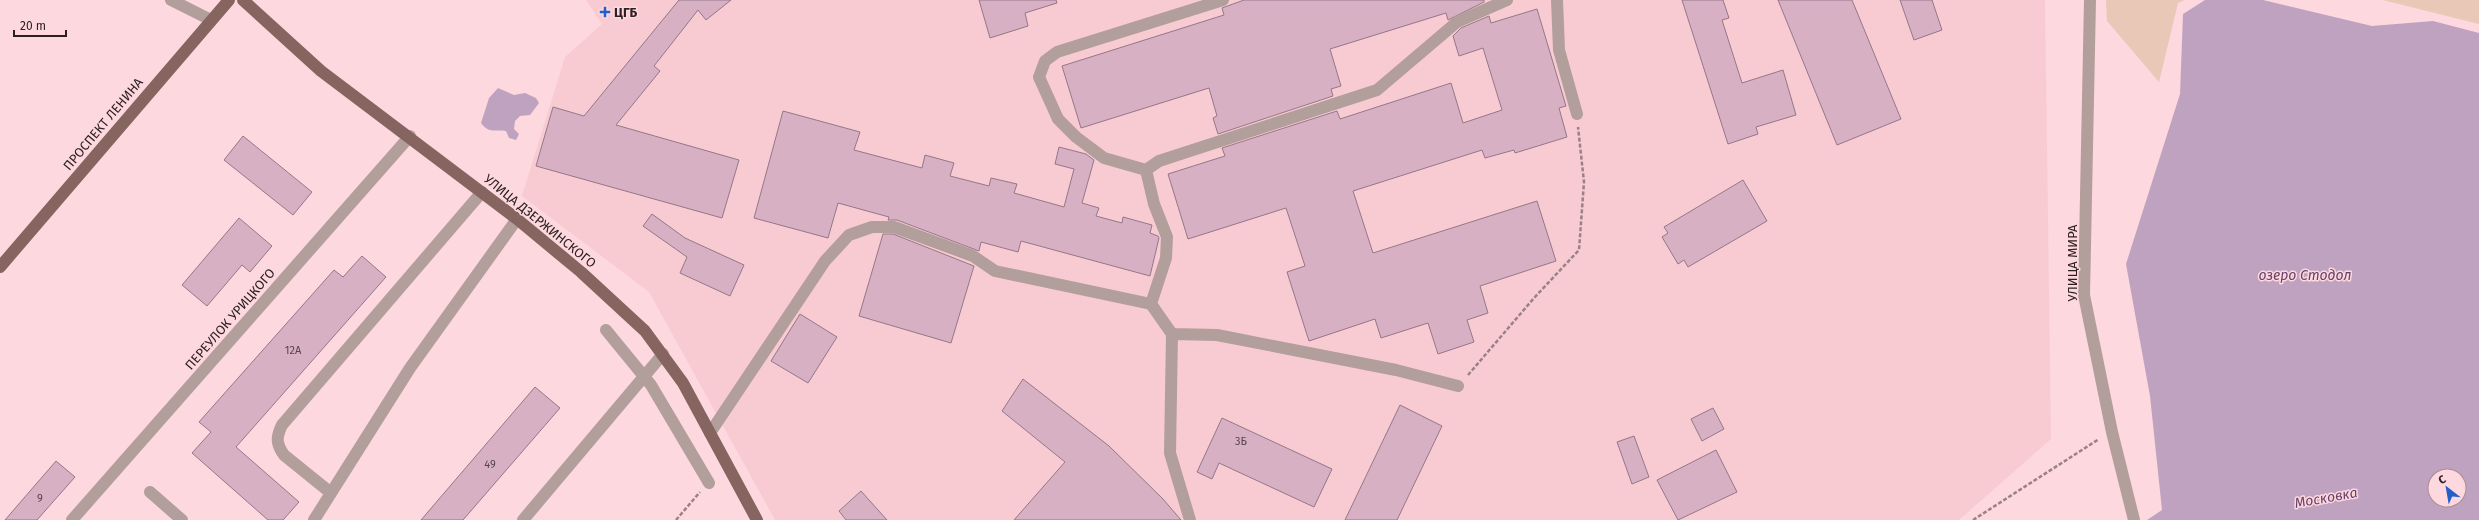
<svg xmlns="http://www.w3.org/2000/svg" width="2479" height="520" font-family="'Fira Sans',sans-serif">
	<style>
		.built { fill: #f8cbd2 }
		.green { fill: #e9c8b7 }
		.water { fill: #bea2c0; fill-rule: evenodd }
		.building { fill: #d7b0c4; stroke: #957787 }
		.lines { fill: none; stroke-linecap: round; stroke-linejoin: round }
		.path { stroke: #9b8186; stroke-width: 2.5; stroke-dasharray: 4 2; stroke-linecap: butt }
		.minor { stroke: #b29e9b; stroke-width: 12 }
		.major { stroke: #866560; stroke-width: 12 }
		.poi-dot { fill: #245ecb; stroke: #fdd8de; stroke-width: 1.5 }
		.labels { text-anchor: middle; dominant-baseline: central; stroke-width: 3; stroke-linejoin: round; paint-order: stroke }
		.number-label { font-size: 11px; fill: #58444a }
		.poi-label { font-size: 13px; font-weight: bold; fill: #2d2022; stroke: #fdd8de; text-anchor: start }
		.street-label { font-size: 13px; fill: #2d2022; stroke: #fdd8de }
		.water-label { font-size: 14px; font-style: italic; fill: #67406a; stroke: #fdd8de }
	</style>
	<rect width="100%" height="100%" fill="#fdd8de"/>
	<path class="built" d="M 586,0 L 2045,0 L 2051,439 L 1959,520 L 775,520 L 649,292 L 522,196 L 565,57 L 602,24 Z"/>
	<path class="green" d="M 2106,0 L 2185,0 L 2178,3 L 2159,82 L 2107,21 Z
		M 2383,0 L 2479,0 L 2479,24 Z"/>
	<path class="water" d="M 2205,0 L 2263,0 L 2372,26 L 2433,21 L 2479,33 L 2479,520 L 2147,520 L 2162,510 L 2150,396 L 2126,264 L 2180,94 L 2183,14 ZM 2435,476 L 2459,476 L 2459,500 L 2435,500 Z
		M 498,88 L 514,95 L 525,93 L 536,98 L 539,103 L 530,115 L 520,116 L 515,121 L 514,129 L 519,134 L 516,140 L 509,138 L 506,131 C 494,129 489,134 481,123 L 489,98 Z"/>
	<path class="building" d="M 679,0 L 731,0 L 706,20 L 698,10 L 654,66 L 660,71 L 616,125 L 739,160 L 722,218 L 536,166 L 553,107 L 584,116 Z
		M 979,0 L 1056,0 L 1057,3 L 1025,13 L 1028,26 L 990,38 Z
		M 1244,0 L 1484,0 L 1484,2 L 1448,20 L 1446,13 L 1330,49 L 1341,86 L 1331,89 L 1333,96 L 1218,134 L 1213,118 L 1217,116 L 1209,88 L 1081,128 L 1062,66 L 1224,15 L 1222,8 Z
		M 1682,0 L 1723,0 L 1729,18 L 1722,20 L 1742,83 L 1783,70 L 1796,115 L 1756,127 L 1758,134 L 1728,144 Z
		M 1778,0 L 1852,0 L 1901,119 L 1837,145 Z
		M 1900,0 L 1932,0 L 1942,30 L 1914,40 Z
		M 1537,9 L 1566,106 L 1559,108 L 1567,137 L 1515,153 L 1514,150 L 1485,158 L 1482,150 L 1353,191 L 1373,253 L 1537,201 L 1556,261 L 1480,286 L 1488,313 L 1467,320 L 1474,342 L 1438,354 L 1428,323 L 1381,338 L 1375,319 L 1309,341 L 1287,272 L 1305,266 L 1286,208 L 1188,239 L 1168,174 L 1225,156 L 1222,148 L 1337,111 L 1340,119 L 1451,83 L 1463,123 L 1502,110 L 1483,48 L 1459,56 L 1453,36 L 1461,28 L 1489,16 L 1491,23 Z
		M 783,111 L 860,132 L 854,150 L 922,168 L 925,155 L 954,163 L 950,176 L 989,186 L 991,178 L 1017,184 L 1014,193 L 1064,207 L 1074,169 L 1055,164 L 1059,147 L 1086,154 L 1094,160 L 1082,203 L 1099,208 L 1096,216 L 1122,223 L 1123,217 L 1152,225 L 1150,233 L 1158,236 L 1159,238 L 1150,276 L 1021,241 L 1018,252 L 981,242 L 979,251 L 897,220 L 888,220 L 889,217 L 838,203 L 828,238 L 754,218 Z
		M 243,136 L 312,192 L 293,215 L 224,160 Z
		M 1743,180 L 1767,221 L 1688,267 L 1684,260 L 1678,264 L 1662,237 L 1668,233 L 1664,227 Z
		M 652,214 L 685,238 L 744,265 L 730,296 L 680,273 L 687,257 L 643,226 Z
		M 239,218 L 272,246 L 250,272 L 242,265 L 207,306 L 182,285 Z
		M 883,234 L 893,234 L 974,266 L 951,343 L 859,316 Z
		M 362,256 L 386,277 L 236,447 L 299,502 L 283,520 L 268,520 L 192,453 L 211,432 L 199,422 L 334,270 L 343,277 Z
		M 800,314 L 837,337 L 808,383 L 771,361 Z
		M 1023,379 L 1109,446 L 1163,499 L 1181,520 L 1014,520 L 1065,462 L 1002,411 Z
		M 535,387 L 560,408 L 463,520 L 421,520 Z
		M 1400,405 L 1442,426 L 1397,520 L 1345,520 Z
		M 1713,408 L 1724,429 L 1702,441 L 1691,419 Z
		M 1222,418 L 1332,469 L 1314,507 L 1219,463 L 1212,479 L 1197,472 Z
		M 1634,436 L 1649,477 L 1632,484 L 1617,442 Z
		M 1716,450 L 1737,492 L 1678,520 L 1657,480 Z
		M 56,461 L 75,477 L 37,520 L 5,520 Z
		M 861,491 L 887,520 L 846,520 L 839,511 Z"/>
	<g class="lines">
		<path class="path" d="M 1468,375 L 1534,298 L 1579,250 L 1584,182 L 1578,127
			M 676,520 L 700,492
			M 1973,520 L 2099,439"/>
		<path class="minor" d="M 171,0 L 211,20
			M 1557,0 L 1559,50 L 1577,114
			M 2090,0 L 2084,295 L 2112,432 L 2134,520
			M 1146,170 L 1104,158 L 1076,137 L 1058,119 L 1039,77 L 1045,61 L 1057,52 L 1223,0
			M 606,330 L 651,385 L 709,483
			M 1172,334 L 1217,335 L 1396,370 L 1458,386
			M 710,433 L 825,261 L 849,235 L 872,227 L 894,227 L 973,256 L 995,271 L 1151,304
			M 150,492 L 182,520
			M 331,493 L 284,455 C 276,444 276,437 282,425 L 482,192
			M 72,520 L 410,136
			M 314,520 L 410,368 L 517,219
			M 523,520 L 663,354
			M 1190,520 L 1170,453 L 1172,334 L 1151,304 L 1166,258 L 1167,237 L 1154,204 L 1146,170 L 1159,161 L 1377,90 L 1457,22 L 1507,0"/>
		<path class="major" d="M 243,0 L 321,71 L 517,219 L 581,272 L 645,331 L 683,383 L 757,520
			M 0,267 L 229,0"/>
	</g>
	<path class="poi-dot" d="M603 6h4v4h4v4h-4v4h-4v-4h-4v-4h4z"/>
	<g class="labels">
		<g class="number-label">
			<text x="293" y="350">12А</text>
			<text x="1241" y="441">3Б</text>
			<text x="490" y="464">49</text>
			<text x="40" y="498">9</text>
		</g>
		<g class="poi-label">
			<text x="614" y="12">ЦГБ</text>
		</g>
		<g class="street-label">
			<text transform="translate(103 124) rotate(-50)">ПРОСПЕКТ ЛЕНИНА</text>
			<text transform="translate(540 221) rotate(39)">УЛИЦА ДЗЕРЖИНСКОГО</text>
			<text transform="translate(2072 263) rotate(-90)">УЛИЦА МИРА</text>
			<text transform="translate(230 319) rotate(-49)">ПЕРЕУЛОК УРИЦКОГО</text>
		</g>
		<g class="water-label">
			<text x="2305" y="275">озеро Стодол</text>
			<text transform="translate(2326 498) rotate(-10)">Московка</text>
		</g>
	</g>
	<g transform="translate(2447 488) rotate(329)"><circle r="19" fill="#fdd8de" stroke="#aa8e93"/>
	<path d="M0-3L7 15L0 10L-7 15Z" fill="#245ecb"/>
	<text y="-6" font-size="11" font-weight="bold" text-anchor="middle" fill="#2d2022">С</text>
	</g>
	<path d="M14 30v6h52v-6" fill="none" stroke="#2d2022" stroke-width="2"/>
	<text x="20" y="30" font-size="12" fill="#2d2022" stroke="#fdd8de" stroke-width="3" paint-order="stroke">20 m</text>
</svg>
